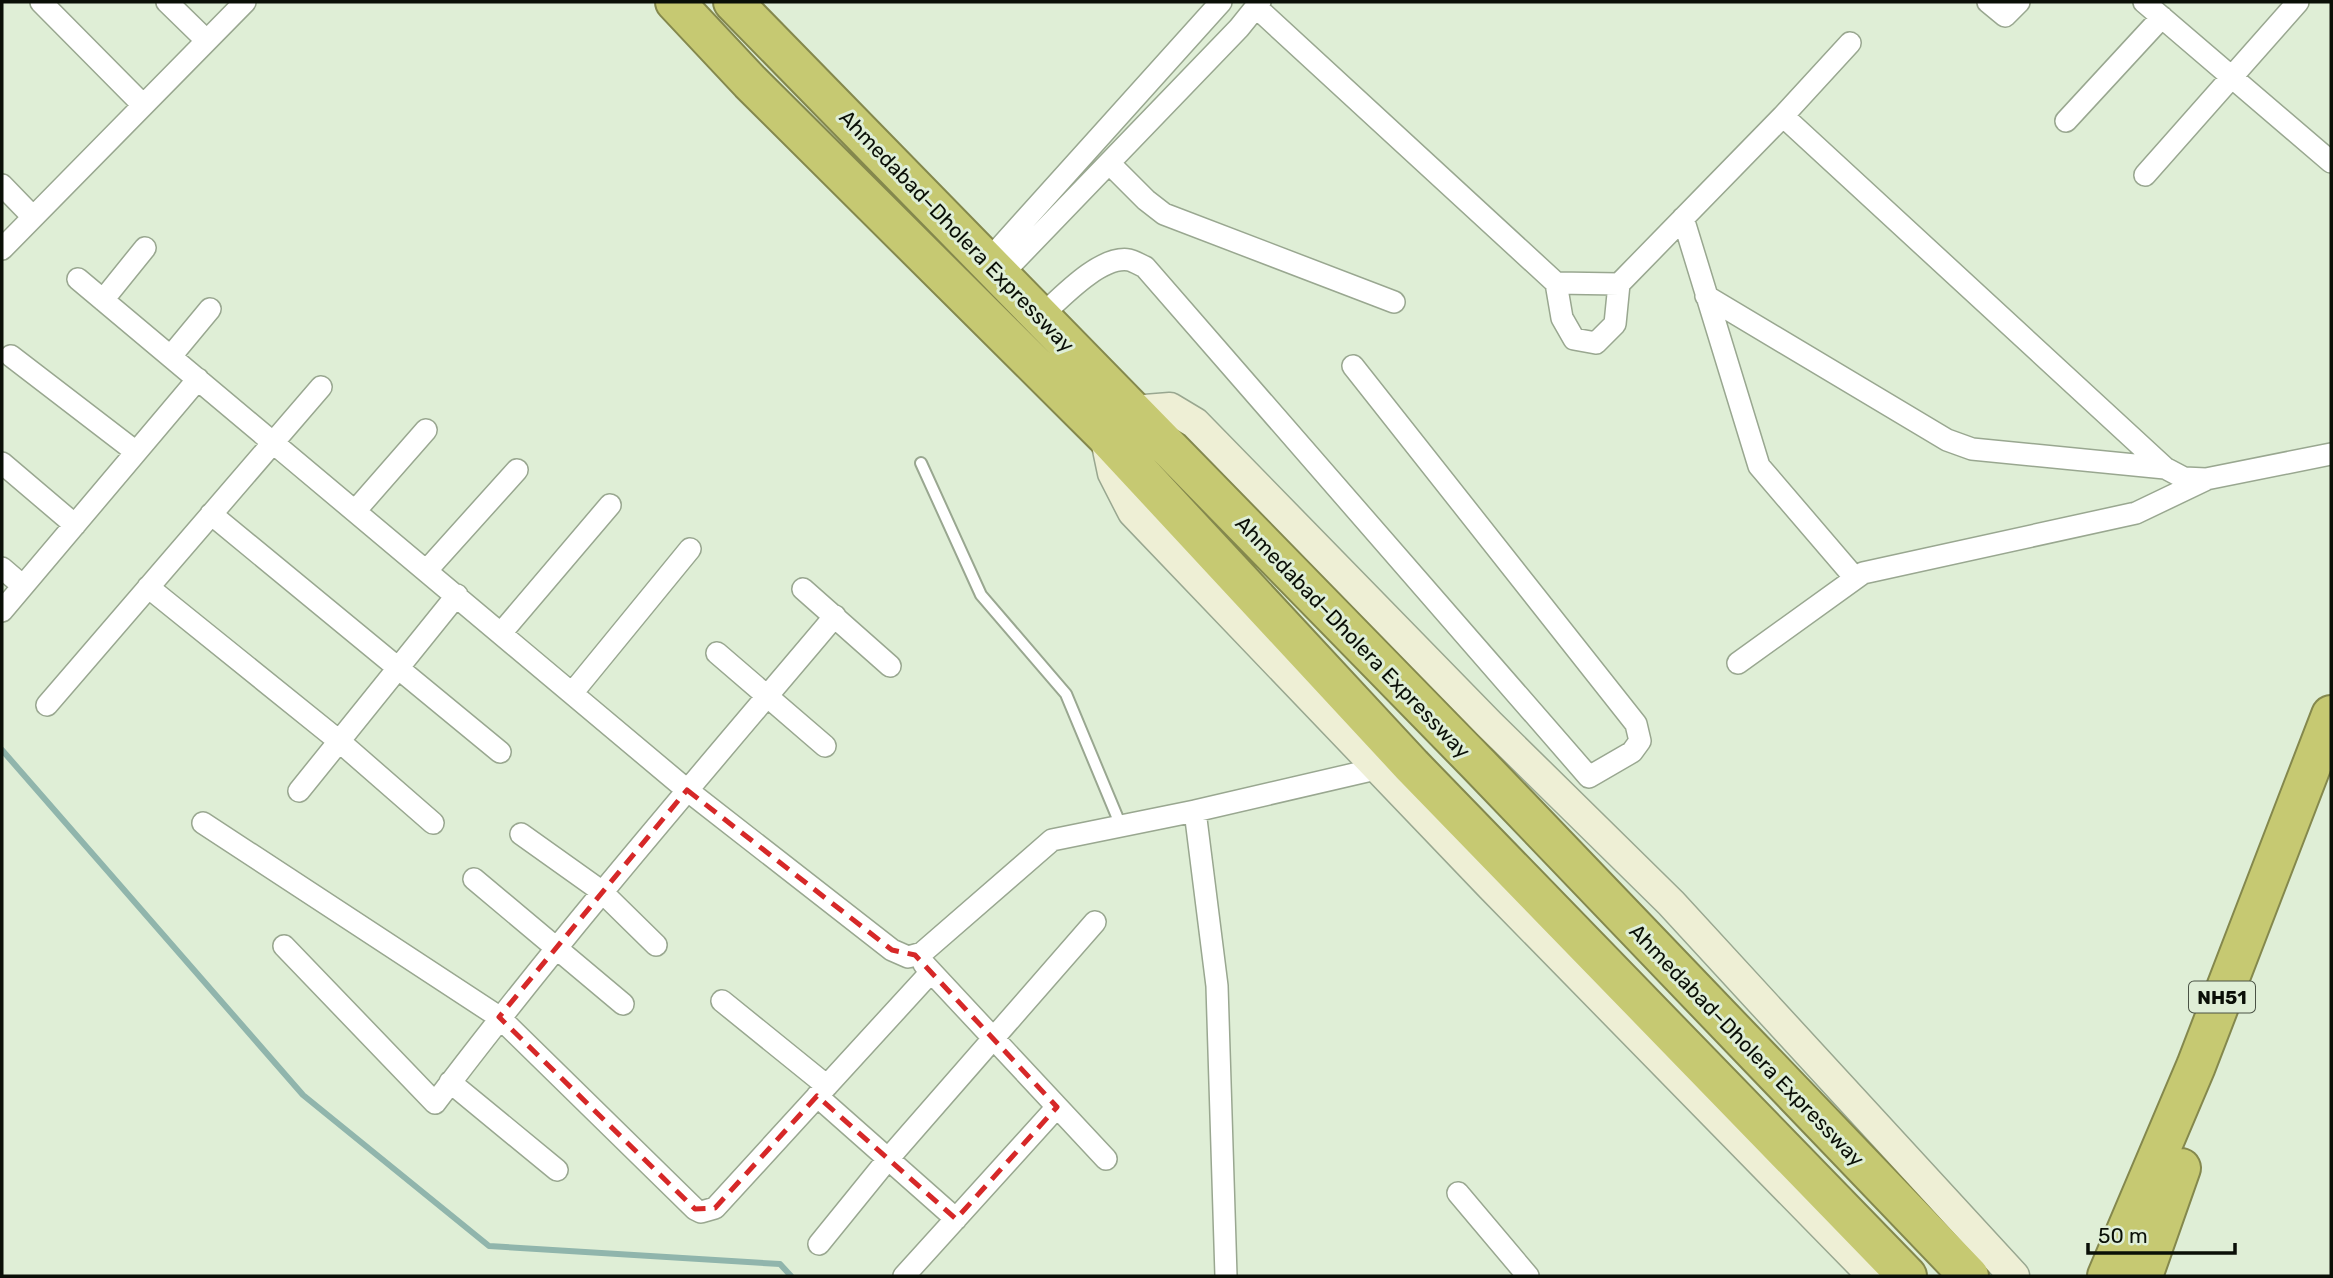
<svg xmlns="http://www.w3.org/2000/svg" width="2333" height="1278" font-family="Rubik,sans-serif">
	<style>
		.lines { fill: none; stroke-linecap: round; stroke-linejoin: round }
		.stream { stroke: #90b5ac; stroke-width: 6 }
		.lane-casing { stroke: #99a790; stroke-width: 14 }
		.street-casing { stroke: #99a790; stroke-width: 24 }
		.secondary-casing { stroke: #99a790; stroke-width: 33 }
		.highway-casing { stroke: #84884d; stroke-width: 42 }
		.lane { stroke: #fff; stroke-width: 10 }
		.street { stroke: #fff; stroke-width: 21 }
		.secondary { stroke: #eeefd5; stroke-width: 30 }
		.highway { stroke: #c6c972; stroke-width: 38 }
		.marked { fill: none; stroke: #d62828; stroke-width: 5; stroke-dasharray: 14 9; stroke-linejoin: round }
		.labels { text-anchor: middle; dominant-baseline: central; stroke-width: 6; stroke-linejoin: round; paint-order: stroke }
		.shield { fill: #dfeed6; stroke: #4a5245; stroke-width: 2 }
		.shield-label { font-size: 19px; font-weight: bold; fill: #0a0f07 }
		.street-label { font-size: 21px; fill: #0a0f07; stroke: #dfeed6 }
	</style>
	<rect width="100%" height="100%" fill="#dfeed6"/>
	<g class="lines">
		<path class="stream" d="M 2,750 L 303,1095 L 489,1246 L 780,1264 L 791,1276"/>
		<g class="lane-casing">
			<path id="lane" d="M 921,463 L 981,595 L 1066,694 L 1121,826"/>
		</g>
		<g class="street-casing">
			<path id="street" d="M 41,2 L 143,105
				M 167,2 L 206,40
				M 1988,2 L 2005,16 L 2019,2
				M 2144,2 L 2331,162
				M 1256,7 L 1556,283 L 1619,284 L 1783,116 L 2165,468 L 2184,478 L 2206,479 L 2331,454
				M 1783,116 L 1850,43
				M 2066,121 L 2162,17
				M 1109,163 L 1146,200 L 1164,214 L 1394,302
				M 2145,175 L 2298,2
				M 2,185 L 33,217
				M 1683,218 L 1759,466 L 1855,578
				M 2,249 L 245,2
				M 987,262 L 1221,2
				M 1000,276 L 1239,28 L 1260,2
				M 78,279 L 687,790 L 892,950 L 908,957 L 922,953 L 1052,840 L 1195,811 L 1217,986 L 1226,1276
				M 1556,283 L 1562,318 L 1574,339 L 1596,343 L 1615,324 L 1619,284
				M 1706,296 L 1947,440 L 1972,449 L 2165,468
				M 103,300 L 145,248
				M 1040,317 C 1060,299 1100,255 1129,260 C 1134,261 1140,265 1145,267 L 1589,777 L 1632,752 L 1640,741 L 1636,724 L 1353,366
				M 11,356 L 136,452
				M 171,356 L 210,309
				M 2,463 L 75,525
				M 356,510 L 426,430
				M 211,514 L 500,752
				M 2,568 L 23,586
				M 427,570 L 517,470
				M 148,587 L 339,741 L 433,823
				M 803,589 L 890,666
				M 2,611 L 198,379
				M 502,632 L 610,505
				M 717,653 L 825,746
				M 1738,663 L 1863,573 L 2136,513 L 2205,480
				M 573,692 L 690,549
				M 47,705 L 321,387
				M 299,791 L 457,595
				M 1195,811 L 1380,768
				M 203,823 L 499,1017 L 695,1209 L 701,1212 L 715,1208 L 931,972
				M 521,834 L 601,891 L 656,945
				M 474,879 L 623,1004
				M 284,946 L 435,1103 C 562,935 699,777 835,616
				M 924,964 L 1106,1159
				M 722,1001 L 827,1086
				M 450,1082 L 557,1170
				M 817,1096 L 956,1219
				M 1458,1193 L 1528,1276
				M 819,1244 L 888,1159 L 1095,922
				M 904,1276 L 1057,1107"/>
		</g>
		<g class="secondary-casing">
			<path id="secondary" d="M 1132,411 L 1170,408 L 1195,423 L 1489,724 L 1671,903 L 2014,1276
				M 1105,435 L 1113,473 L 1133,512 L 1492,887 L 1873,1276"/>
		</g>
		<g class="highway-casing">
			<path id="highway" d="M 675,2 L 750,82 L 1105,435 L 1412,766 L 1907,1276
				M 733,2 L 1479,765 L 1969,1276
				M 2107,1276 L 2196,1066 L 2331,715
				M 2143,1276 L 2181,1168"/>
		</g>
		<use href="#lane" class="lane"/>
		<use href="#street" class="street"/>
		<use href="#secondary" class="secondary"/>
		<use href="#highway" class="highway"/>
	</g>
	<path class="marked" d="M 687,790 L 892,950 L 915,955 L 1057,1107 L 956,1219 L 817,1096 L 715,1208 L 695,1209 L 499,1017 Z"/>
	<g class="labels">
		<rect class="shield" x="2189" y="981.5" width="66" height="31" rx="5"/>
		<g class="shield-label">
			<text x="2222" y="997">NH51</text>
		</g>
		<g class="street-label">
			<text transform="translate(957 231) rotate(46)">Ahmedabad–Dholera Expressway</text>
			<text transform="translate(1353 637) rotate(46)">Ahmedabad–Dholera Expressway</text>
			<text transform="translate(1747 1045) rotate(46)">Ahmedabad–Dholera Expressway</text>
		</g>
	</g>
	<rect width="2333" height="1278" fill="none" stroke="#0a0f07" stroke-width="7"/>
	<path d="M2088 1243v10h147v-10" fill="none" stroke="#0a0f07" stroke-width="3.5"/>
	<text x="2098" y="1243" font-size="21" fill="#0a0f07" stroke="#dfeed6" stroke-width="5" paint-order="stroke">50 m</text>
</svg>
